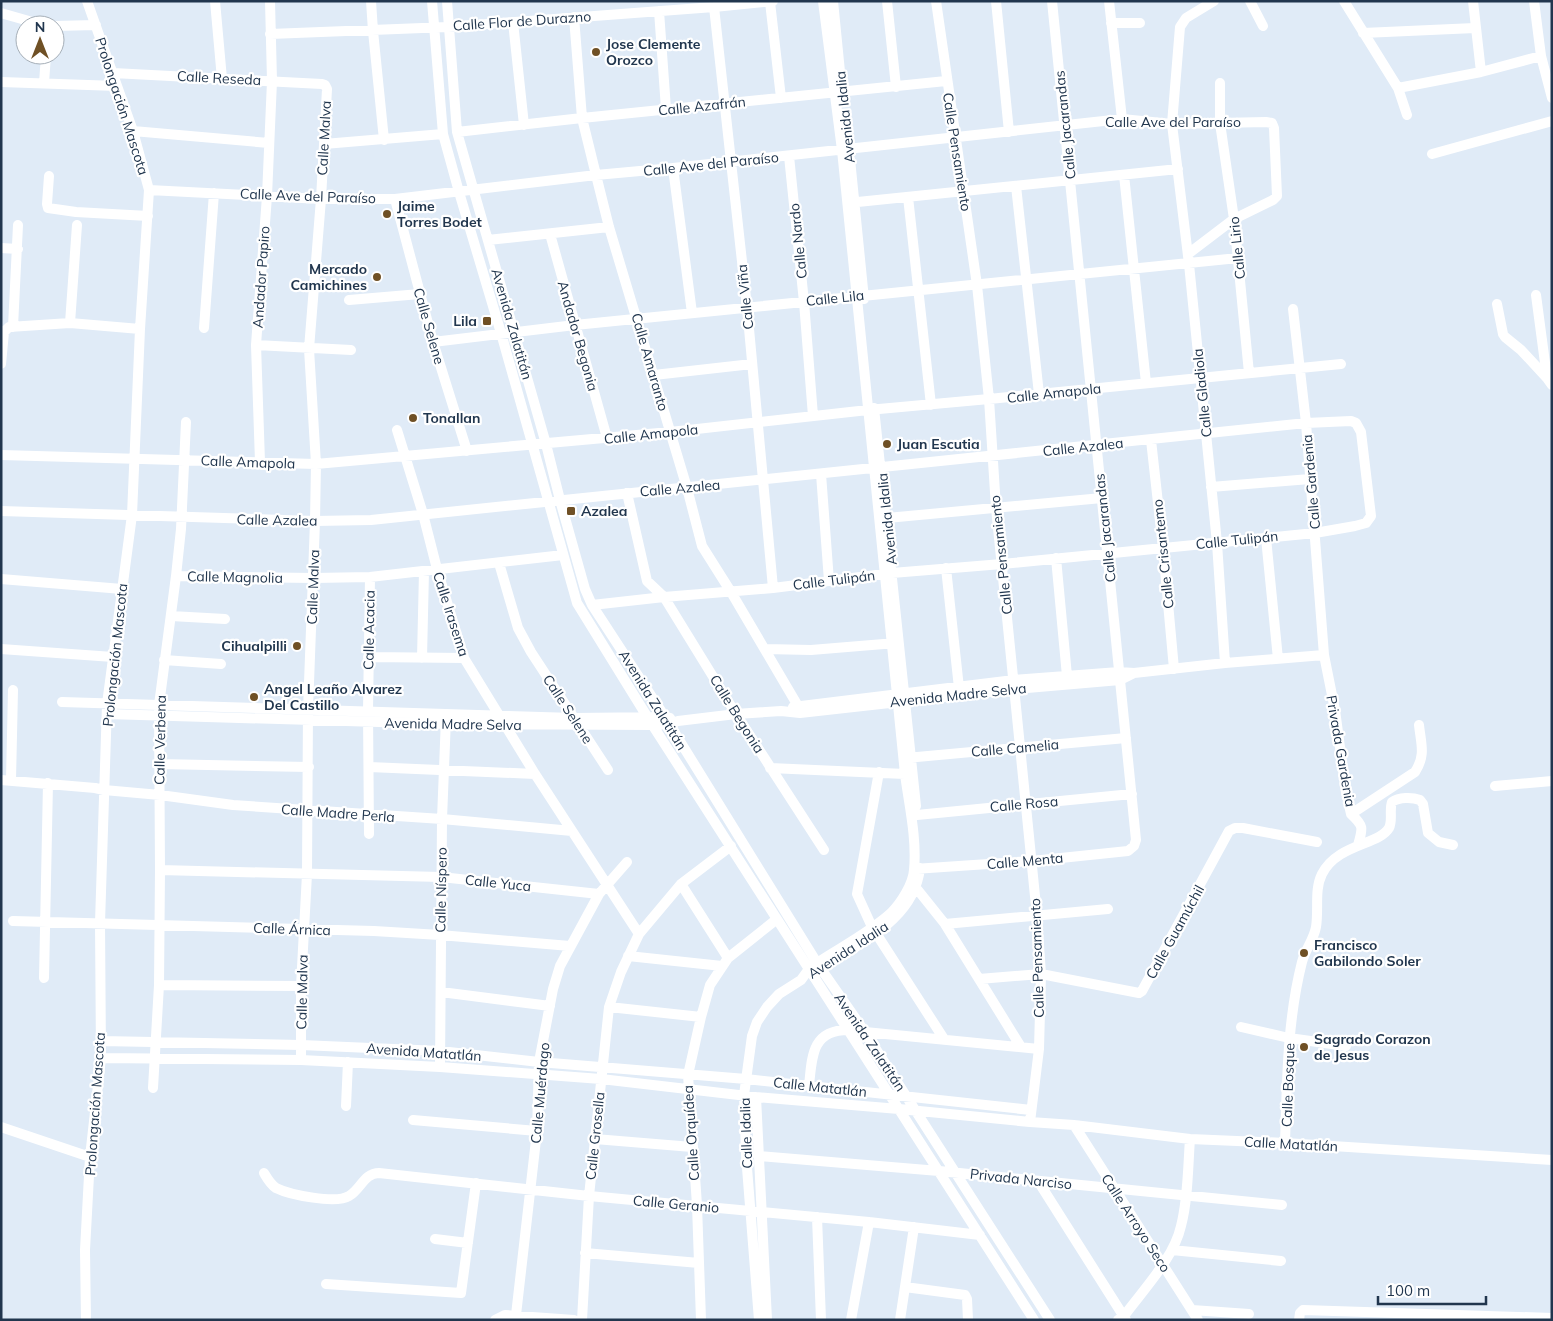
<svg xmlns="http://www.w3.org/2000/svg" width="1553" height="1321" font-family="Mulish,sans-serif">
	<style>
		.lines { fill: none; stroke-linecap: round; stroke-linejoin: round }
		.minor { stroke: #fff; stroke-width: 10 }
		.poi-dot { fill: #6f5025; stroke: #fff; stroke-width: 2 }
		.labels { text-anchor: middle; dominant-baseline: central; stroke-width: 4.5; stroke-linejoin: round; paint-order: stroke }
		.street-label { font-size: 14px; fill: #21364e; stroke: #fff }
		.poi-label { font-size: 14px; font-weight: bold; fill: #21364e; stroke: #fff; text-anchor: start }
	</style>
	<rect width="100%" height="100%" fill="#e0ebf7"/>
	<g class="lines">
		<path class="minor" d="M 215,1 L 222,79
			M 371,1 L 373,31 L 384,140
			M 432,1 L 443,134 L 459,192 L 501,333 L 577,603 L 648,718 L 1034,1320
			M 447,1 L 457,132 L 546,444 L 560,500 L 585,589 L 592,605 L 665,717 L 817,963 L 865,1032 L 1050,1320
			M 833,1 L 842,92
			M 887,1 L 896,87
			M 936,1 L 977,285 L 989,399 L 996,508 L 1037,916 L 1041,974 L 1039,1049 L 1030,1122 L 1074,1125 L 1190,1139 L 1285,1143 L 1552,1160
			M 996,1 L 1009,132
			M 1109,1 L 1122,119
			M 1214,1 L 1186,18 L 1180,27 L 1172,124 L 1189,264 L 1217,543 L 1225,663
			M 1250,1 L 1263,26
			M 1344,1 L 1398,88 L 1407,115
			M 1473,1 L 1481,72
			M 1534,1 L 1541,56 L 1552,98
			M 770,2 L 781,98
			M 714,7 L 747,307 L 773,588
			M 659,11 L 666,109
			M 1,13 L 43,25
			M 574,17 L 582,118 L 596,175 L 609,227 L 687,488 L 702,546 L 731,592 L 798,706 L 800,713
			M 513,22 L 524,125
			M 1111,23 L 1140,23
			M 55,26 L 96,25
			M 1363,33 L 1475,28
			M 270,34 L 448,27 L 714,7 L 773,1
			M 113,73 L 322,84 L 325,85 L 327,89 L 321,199 L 309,349 L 316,464 L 315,521 L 308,710 L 307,874 L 301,986 L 301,1060
			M 1,82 L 117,86
			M 44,83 L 46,55
			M 1220,83 L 1220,123 L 1234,219 L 1249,373
			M 1398,88 L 1481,72 L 1541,56
			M 133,131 L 269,143
			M 457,132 L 582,118 L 946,81
			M 324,144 L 443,134
			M 1432,154 L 1552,121
			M 789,156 L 804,302 L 813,416
			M 850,159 L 864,299
			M 673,168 L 692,313
			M 1124,175 L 1146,383
			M 49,176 L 47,204 L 48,208 L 76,212 L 148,216
			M 1016,186 L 1039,394
			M 149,190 L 321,199 L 395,199 L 596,175 L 673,168 L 1122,119 L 1172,124 L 1266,122 L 1272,123 L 1274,128 L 1277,196 L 1273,200 L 1234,219 L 1188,254
			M 908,197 L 931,405
			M 395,199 L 433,342 L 467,451
			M 848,203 L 1178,169
			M 550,234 L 607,438
			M 488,240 L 609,227
			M 1,248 L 18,249
			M 1536,295 L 1547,378 L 1552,385
			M 349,300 L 420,294
			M 1497,304 L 1503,334 L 1505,337 L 1521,350 L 1547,378
			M 1293,309 L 1306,423 L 1324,655 L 1335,710 L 1346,792 L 1351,814 L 1415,772 C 1426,755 1421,744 1419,725
			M 70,323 L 77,225
			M 13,327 L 18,225
			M 204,328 L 214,193
			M 1,331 L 4,332 L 9,327 L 70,323 L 140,329
			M 433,342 L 575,325 L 1238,258
			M 256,345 L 351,350
			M 1,364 L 4,332
			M 654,375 L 752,364
			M 874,408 L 916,806
			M 397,430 L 423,514 L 437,569 L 464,658 L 535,774 L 639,934
			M 1151,440 L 1163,548 L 1174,669
			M 1,455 L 316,464 L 670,432 L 868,410 L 989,399 L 1341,364
			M 260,462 L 256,345 L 267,196 L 272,81 L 270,1
			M 821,474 L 829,581
			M 1211,487 L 1310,479
			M 627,493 L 647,581 L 664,597 L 736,714 L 824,850
			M 1,511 L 315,521 L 371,520 L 1306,423 L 1351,421 L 1356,423 L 1361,432 L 1371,516 L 1366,523 L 1355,526 L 1315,533 L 1002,564 L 892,573 L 773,588 L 664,597 L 592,605
			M 887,518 L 1102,498
			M 1266,538 L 1278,659
			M 1056,558 L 1067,676
			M 499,563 L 518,628 L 531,652 L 608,770
			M 946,568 L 959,688
			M 176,576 L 314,578 L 370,577 L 563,555
			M 1,579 L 122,589
			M 171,616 L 225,619
			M 1,649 L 113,657
			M 765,649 L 811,650 L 896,643
			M 368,657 L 464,658
			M 422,658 L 424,571
			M 164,660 L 221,664
			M 62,702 L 574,718 L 665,717 L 670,718
			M 793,707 L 1014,680 L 1119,672 L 1134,673 L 1225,663 L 1324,655
			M 107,714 L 446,724 L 653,725 L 668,724 L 678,721 L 736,714 L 781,711 L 800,713 L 1015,689 L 1120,680 L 1134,673
			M 906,758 L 1126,738
			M 159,764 L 309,767
			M 369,767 L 535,774
			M 770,768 L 905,774
			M 879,772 L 857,894 L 872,927 L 944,1039
			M 1,780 L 95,788 L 104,790 L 160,795 L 233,805 L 442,819 L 572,831
			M 11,780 L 13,690
			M 1495,786 L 1552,781
			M 1351,814 C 1364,826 1363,828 1358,845
			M 917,815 L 1132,794
			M 369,834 L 368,711 L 370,577
			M 914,869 L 1032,861 L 1128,851 L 1134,846 L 1136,840 L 1052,1
			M 160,870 L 441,877 L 599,894
			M 681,884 L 728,958
			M 913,884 L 945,924 L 1021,1047
			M 13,921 L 374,931 L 440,935 L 570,946
			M 945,924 L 1108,909
			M 628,956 L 722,966
			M 817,972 C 856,944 914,922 920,868
			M 44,978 L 48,783
			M 979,979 L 1041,974 L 1139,993 L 1142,991 L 1229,831 L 1235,828 L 1243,828 L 1317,842
			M 159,985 L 301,986
			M 441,992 L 550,1006
			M 609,1007 L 701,1017
			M 1241,1027 L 1289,1038 L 1346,1046
			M 865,1032 L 1039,1049
			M 101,1041 L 301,1045 L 440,1051 L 539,1062 L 746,1079 L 1031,1110
			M 101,1058 L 301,1060 L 440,1067 L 601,1079 L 756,1097 L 899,1109 L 1030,1122
			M 440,1067 L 442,819 L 446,718
			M 809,1086 C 812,1058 811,1030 848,1030
			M 153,1088 L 159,985 L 160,870 L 159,705 L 176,576 L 181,529 L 186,422
			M 756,1097 L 767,1320
			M 346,1106 L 348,1062
			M 413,1120 L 537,1131
			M 1074,1125 L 1198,1320
			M 1,1127 L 90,1157
			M 595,1139 L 692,1147
			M 1285,1143 C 1287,1082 1287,1021 1302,962 C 1305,950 1314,939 1316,927 C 1319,909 1314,890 1322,874 C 1337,844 1379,845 1389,828 C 1393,820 1389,810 1392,802 C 1399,797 1412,797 1420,800 L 1423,804 L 1428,833 L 1439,842 L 1453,845
			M 760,1156 L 939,1171 L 1282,1205
			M 264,1173 C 267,1178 270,1184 276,1188 C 290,1195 336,1204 349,1196 C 361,1189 364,1173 379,1173 L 589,1196 L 869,1222 L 980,1235
			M 1038,1181 L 1126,1320
			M 817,1217 L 821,1320
			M 435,1239 L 468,1243
			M 1172,1250 L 1281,1261
			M 585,1253 L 699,1263
			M 326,1284 L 461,1293 L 476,1183
			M 905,1287 L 965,1295 L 967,1299 L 968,1320
			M 1192,1310 L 1249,1314
			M 516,1315 L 537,1131 L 539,1062 L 553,989 L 560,966 L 599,894 L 627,862
			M 86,1320 L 85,1250 L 90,1157 L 101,1058 L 100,923 L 107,704 L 132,515 L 140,329 L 149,190 L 133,131 L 87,1
			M 495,1320 L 505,1315 L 574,1320
			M 582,1320 L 589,1196 L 609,1007 L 621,972 L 639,934 L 681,884 L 731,846
			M 701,1320 L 697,1205 L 688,1075 L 701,1017 L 710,985 L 728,958 L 777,919
			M 759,1320 L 746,1155 L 744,1095 L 752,1036 L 757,1022 L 767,1007 L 779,994 L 801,980 L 809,969 L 817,963 C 841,947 869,933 891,913 C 901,903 913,884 914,870 C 917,838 909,805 905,774 L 842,150 L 823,1
			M 851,1320 L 869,1222
			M 900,1320 L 914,1227
			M 1118,1320 L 1124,1316 C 1143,1290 1174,1258 1181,1226 C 1188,1200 1188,1166 1190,1139
			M 1299,1320 L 1300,1313 L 1303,1310 L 1552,1318"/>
	</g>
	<g class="poi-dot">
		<circle cx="596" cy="52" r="5"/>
		<circle cx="387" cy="214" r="5"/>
		<circle cx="377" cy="277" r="5"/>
		<rect x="482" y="316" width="10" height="10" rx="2.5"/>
		<circle cx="413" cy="418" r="5"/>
		<circle cx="887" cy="444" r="5"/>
		<rect x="566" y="506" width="10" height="10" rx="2.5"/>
		<circle cx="297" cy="646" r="5"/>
		<circle cx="254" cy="697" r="5"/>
		<circle cx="1304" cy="953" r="5"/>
		<circle cx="1304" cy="1047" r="5"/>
	</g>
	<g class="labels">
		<g class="street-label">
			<text transform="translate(522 21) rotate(-4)">Calle Flor de Durazno</text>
			<text transform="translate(219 78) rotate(3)">Calle Reseda</text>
			<text transform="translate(122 106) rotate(72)">Prolongación Mascota</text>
			<text transform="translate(702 106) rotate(-6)">Calle Azafrán</text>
			<text transform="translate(845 117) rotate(-96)">Avenida Idalia</text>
			<text x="1173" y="122">Calle Ave del Paraíso</text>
			<text transform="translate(1065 125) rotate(-96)">Calle Jacarandas</text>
			<text transform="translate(324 138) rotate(-87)">Calle Malva</text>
			<text transform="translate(957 152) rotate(81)">Calle Pensamiento</text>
			<text transform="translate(711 164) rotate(-6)">Calle Ave del Paraíso</text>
			<text transform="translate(308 196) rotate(2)">Calle Ave del Paraíso</text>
			<text transform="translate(798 241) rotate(-96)">Calle Nardo</text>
			<text transform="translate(1237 248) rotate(-96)">Calle Lirio</text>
			<text transform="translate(261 277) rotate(-86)">Andador Papiro</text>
			<text transform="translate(745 297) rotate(-96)">Calle Viña</text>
			<text transform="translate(835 298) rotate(-6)">Calle Lila</text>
			<text transform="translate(512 324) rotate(74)">Avenida Zalatitán</text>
			<text transform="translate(429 326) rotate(74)">Calle Selene</text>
			<text transform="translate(578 336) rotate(74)">Andador Begonia</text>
			<text transform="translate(650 362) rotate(74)">Calle Amaranto</text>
			<text transform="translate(1054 393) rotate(-6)">Calle Amapola</text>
			<text transform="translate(1202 393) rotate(-96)">Calle Gladiola</text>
			<text transform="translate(651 434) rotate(-6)">Calle Amapola</text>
			<text transform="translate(1083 447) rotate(-6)">Calle Azalea</text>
			<text transform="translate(248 462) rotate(2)">Calle Amapola</text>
			<text transform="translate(1311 482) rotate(-95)">Calle Gardenia</text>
			<text transform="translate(680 488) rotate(-5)">Calle Azalea</text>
			<text transform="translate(887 519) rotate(-96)">Avenida Idalia</text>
			<text transform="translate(277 520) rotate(1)">Calle Azalea</text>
			<text transform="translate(1105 528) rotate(-96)">Calle Jacarandas</text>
			<text transform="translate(1237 540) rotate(-6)">Calle Tulipán</text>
			<text transform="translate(1163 554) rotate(-96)">Calle Crisantemo</text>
			<text transform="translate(1001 555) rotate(-96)">Calle Pensamiento</text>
			<text transform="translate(235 577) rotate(1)">Calle Magnolia</text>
			<text transform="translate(834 580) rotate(-7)">Calle Tulipán</text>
			<text transform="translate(313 587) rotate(-88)">Calle Malva</text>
			<text transform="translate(451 614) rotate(72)">Calle Irasema</text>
			<text transform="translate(369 630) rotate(-89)">Calle Acacia</text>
			<text transform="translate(115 655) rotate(-84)">Prolongación Mascota</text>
			<text transform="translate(958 695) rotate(-6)">Avenida Madre Selva</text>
			<text transform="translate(653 700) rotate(58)">Avenida Zalatitán</text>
			<text transform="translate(568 709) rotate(57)">Calle Selene</text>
			<text transform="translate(737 714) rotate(58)">Calle Begonia</text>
			<text transform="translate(453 724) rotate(1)">Avenida Madre Selva</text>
			<text transform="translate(160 740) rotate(-89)">Calle Verbena</text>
			<text transform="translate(1015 748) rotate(-5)">Calle Camelia</text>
			<text transform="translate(1341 751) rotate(80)">Privada Gardenia</text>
			<text transform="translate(1024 804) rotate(-5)">Calle Rosa</text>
			<text transform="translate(338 813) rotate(4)">Calle Madre Perla</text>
			<text transform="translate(1025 861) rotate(-5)">Calle Menta</text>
			<text transform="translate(498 883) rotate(6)">Calle Yuca</text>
			<text transform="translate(441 890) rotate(-89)">Calle Níspero</text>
			<text transform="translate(292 929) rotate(2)">Calle Árnica</text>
			<text transform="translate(1175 932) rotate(-61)">Calle Guamúchil</text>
			<text transform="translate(848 950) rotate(-33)">Avenida Idalia</text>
			<text transform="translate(1037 958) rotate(-92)">Calle Pensamiento</text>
			<text transform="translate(302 992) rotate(-89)">Calle Malva</text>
			<text transform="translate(870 1042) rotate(56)">Avenida Zalatitán</text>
			<text transform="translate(424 1052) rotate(4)">Avenida Matatlán</text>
			<text transform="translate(1288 1085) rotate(-88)">Calle Bosque</text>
			<text transform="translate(820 1087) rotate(6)">Calle Matatlán</text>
			<text transform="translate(540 1093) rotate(-85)">Calle Muérdago</text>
			<text transform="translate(95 1104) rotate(-86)">Prolongación Mascota</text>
			<text transform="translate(691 1133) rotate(-94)">Calle Orquídea</text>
			<text transform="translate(746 1133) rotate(-92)">Calle Idalia</text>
			<text transform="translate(595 1136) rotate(-84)">Calle Grosella</text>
			<text transform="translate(1291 1144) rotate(3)">Calle Matatlán</text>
			<text transform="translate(1021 1179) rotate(6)">Privada Narciso</text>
			<text transform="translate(676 1204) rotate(5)">Calle Geranio</text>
			<text transform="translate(1136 1223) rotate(57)">Calle Arroyo Seco</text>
		</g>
		<g class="poi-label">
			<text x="606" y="44">Jose Clemente<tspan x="606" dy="16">Orozco</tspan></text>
			<text x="397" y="206">Jaime<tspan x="397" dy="16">Torres Bodet</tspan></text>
			<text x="367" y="269" text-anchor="end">Mercado<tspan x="367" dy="16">Camichines</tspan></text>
			<text x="477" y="321" text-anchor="end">Lila</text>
			<text x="423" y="418">Tonallan</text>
			<text x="897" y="444">Juan Escutia</text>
			<text x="581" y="511">Azalea</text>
			<text x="287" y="646" text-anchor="end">Cihualpilli</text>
			<text x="264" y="689">Angel Leaño Alvarez<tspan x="264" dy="16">Del Castillo</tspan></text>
			<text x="1314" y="945">Francisco<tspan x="1314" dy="16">Gabilondo Soler</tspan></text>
			<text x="1314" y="1039">Sagrado Corazon<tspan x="1314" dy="16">de Jesus</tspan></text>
		</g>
	</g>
	<rect width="1553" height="1321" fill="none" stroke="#21364e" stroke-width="5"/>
	<g transform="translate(40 40)"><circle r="24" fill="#ffffff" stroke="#a6afb8"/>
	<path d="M0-4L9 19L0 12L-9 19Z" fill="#6f5025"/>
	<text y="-8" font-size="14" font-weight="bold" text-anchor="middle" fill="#21364e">N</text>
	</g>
	<path d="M1378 1296v8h108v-8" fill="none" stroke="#21364e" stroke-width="2.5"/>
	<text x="1386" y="1296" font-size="15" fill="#21364e" stroke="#ffffff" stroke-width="4" paint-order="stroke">100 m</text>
</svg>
